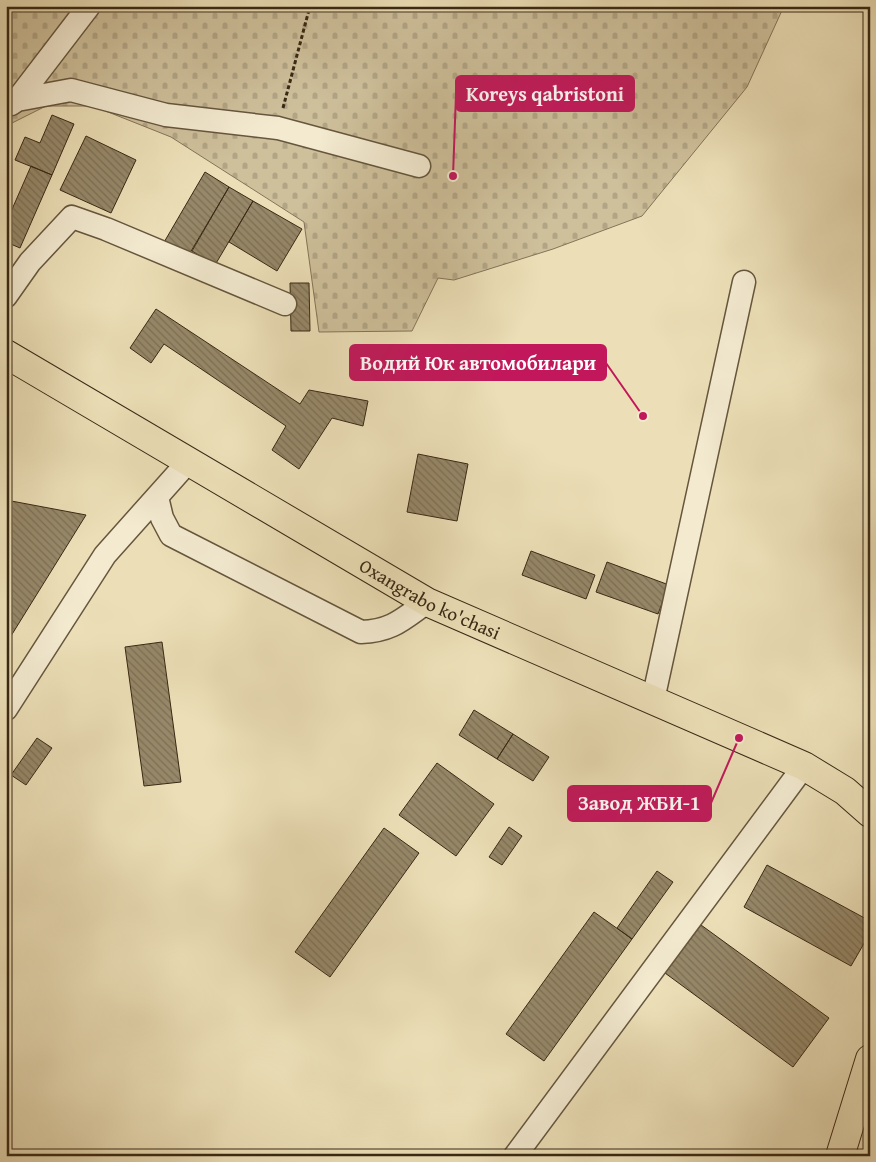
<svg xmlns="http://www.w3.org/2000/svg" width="876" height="1162" font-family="'Gentium Book Plus',serif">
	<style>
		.cemetery { fill: url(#cemetery-stones); stroke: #847458 }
		.building { fill: url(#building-back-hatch); stroke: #392914 }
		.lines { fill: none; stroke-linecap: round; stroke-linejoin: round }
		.minor-casing { stroke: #66563d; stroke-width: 25 }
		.major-casing { stroke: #392914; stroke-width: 30 }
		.path { stroke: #392914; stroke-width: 3; stroke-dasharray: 4 2.5; stroke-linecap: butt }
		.minor { stroke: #f3ead0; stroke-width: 22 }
		.major { stroke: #ecdfb7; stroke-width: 28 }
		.labels { text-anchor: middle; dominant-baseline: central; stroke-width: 4.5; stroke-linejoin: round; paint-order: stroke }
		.street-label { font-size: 19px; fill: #392914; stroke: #f3ead0 }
		.leader { fill: none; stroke: #c2185b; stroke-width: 2 }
		.callout-dot { fill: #c2185b; stroke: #f3ead0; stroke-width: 2 }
		.callout { fill: #c2185b; stroke: #c2185b; stroke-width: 2 }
		.callout-label { font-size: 20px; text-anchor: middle; font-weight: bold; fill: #fff }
	</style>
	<defs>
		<pattern id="cemetery-stones" width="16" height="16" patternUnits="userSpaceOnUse" patternTransform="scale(1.25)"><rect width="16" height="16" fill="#cec09b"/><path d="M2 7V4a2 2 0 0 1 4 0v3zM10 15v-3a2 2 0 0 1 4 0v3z" fill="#b2a585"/></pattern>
		<pattern id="building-back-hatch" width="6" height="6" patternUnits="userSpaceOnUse" patternTransform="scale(1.25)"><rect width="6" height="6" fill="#968869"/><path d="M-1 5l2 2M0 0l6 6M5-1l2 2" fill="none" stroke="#7b6f55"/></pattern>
	</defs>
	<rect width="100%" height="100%" fill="#ecdfb7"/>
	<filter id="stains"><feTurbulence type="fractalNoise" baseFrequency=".004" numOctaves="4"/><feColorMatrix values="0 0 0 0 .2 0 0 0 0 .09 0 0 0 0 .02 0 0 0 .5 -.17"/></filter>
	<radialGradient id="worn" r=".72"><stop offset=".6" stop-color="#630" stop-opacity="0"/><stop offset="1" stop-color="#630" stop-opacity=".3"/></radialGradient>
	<path class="cemetery" d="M 6,6 L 784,6 L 747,87 L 642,216 L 553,249 L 454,280 L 438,278 L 412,331 L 319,332 L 304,222 L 171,137 L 93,106 L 46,106 L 6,126 Z"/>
	<path class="building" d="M 52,115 L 74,124 L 52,175 L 15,160 L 25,137 L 40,143 Z
		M 86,136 L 136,160 L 111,213 L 60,190 Z
		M 31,166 L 52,175 L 20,248 L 6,242 L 6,223 Z
		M 205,172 L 229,187 L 187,258 L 163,244 Z
		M 229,187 L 253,201 L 215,265 L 192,251 Z
		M 253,201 L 302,229 L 277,271 L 229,242 Z
		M 290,283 L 309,283 L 310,331 L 291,331 Z
		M 156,309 L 300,404 L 309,390 L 368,401 L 363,426 L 332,418 L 299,469 L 272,450 L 286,426 L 164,344 L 151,363 L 130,348 Z
		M 418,454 L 468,464 L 457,521 L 407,512 Z
		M 6,500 L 86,515 L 6,644 L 7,565 Z
		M 531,551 L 595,575 L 586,599 L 522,575 Z
		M 607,562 L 669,585 L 658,614 L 596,592 Z
		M 162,642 L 181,782 L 144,786 L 125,647 Z
		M 869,659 L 870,659 L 870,692 L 865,691 Z
		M 474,710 L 513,734 L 497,759 L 459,735 Z
		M 513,734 L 549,757 L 533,781 L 497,759 Z
		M 37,738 L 52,748 L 26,785 L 11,775 Z
		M 437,763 L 494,804 L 456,856 L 399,815 Z
		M 509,827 L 522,836 L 502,865 L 489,857 Z
		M 384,828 L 419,853 L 330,977 L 295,952 Z
		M 767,865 L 870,921 L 870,933 L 851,966 L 744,907 Z
		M 657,871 L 673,882 L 632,939 L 617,928 Z
		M 594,912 L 632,939 L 544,1061 L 506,1034 Z
		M 701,925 L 829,1018 L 793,1067 L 665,973 Z"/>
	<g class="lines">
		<g class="minor-casing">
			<path id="minor" d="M 17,100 L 71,90 L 166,115 L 278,128 L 419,166
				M 11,104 L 17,100 L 89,6
				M 6,296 L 30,262 L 72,217 L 106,229 L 285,304
				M 157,497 L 162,518 L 171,535 L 361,632 C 392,631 403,619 427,602
				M 653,700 L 744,282
				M 6,709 L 105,555 L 188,462
				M 515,1156 L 804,766"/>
		</g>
		<g class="major-casing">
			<g id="major">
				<path id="s1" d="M 6,354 L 427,602 L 804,766 L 845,791 L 870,813"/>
				<path d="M 840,1156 L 870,1059"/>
			</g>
		</g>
		<path class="path" d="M 283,108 L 310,6"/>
		<use href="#minor" class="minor"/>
		<use href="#major" class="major"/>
	</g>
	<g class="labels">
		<g class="street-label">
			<text stroke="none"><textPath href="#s1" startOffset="490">Oxangrabo ko'chasi</textPath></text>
		</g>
	</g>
	<path class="leader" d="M453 176L456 94M643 416L606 363M739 738L711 803"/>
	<g class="callout-dot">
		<circle cx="453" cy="176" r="5"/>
		<circle cx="643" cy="416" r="5"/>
		<circle cx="739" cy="738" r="5"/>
	</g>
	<g class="callout">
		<rect x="456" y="76" width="178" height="35" rx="5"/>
		<rect x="350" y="345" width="256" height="35" rx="5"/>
		<rect x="568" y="786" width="143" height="35" rx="5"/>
	</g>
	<g class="callout-label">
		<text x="545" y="101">Koreys qabristoni</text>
		<text x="478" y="370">Водий Юк автомобилари</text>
		<text x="639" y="810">Завод ЖБИ-1</text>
	</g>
	<rect width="876" height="1162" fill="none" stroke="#ecdfb7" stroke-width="25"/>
	<rect x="8" y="8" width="861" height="1147" fill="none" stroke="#392914" stroke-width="2.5"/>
	<rect x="12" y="12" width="851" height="1137" fill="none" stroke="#392914"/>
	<rect width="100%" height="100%" filter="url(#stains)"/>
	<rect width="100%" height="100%" fill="url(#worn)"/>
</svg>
